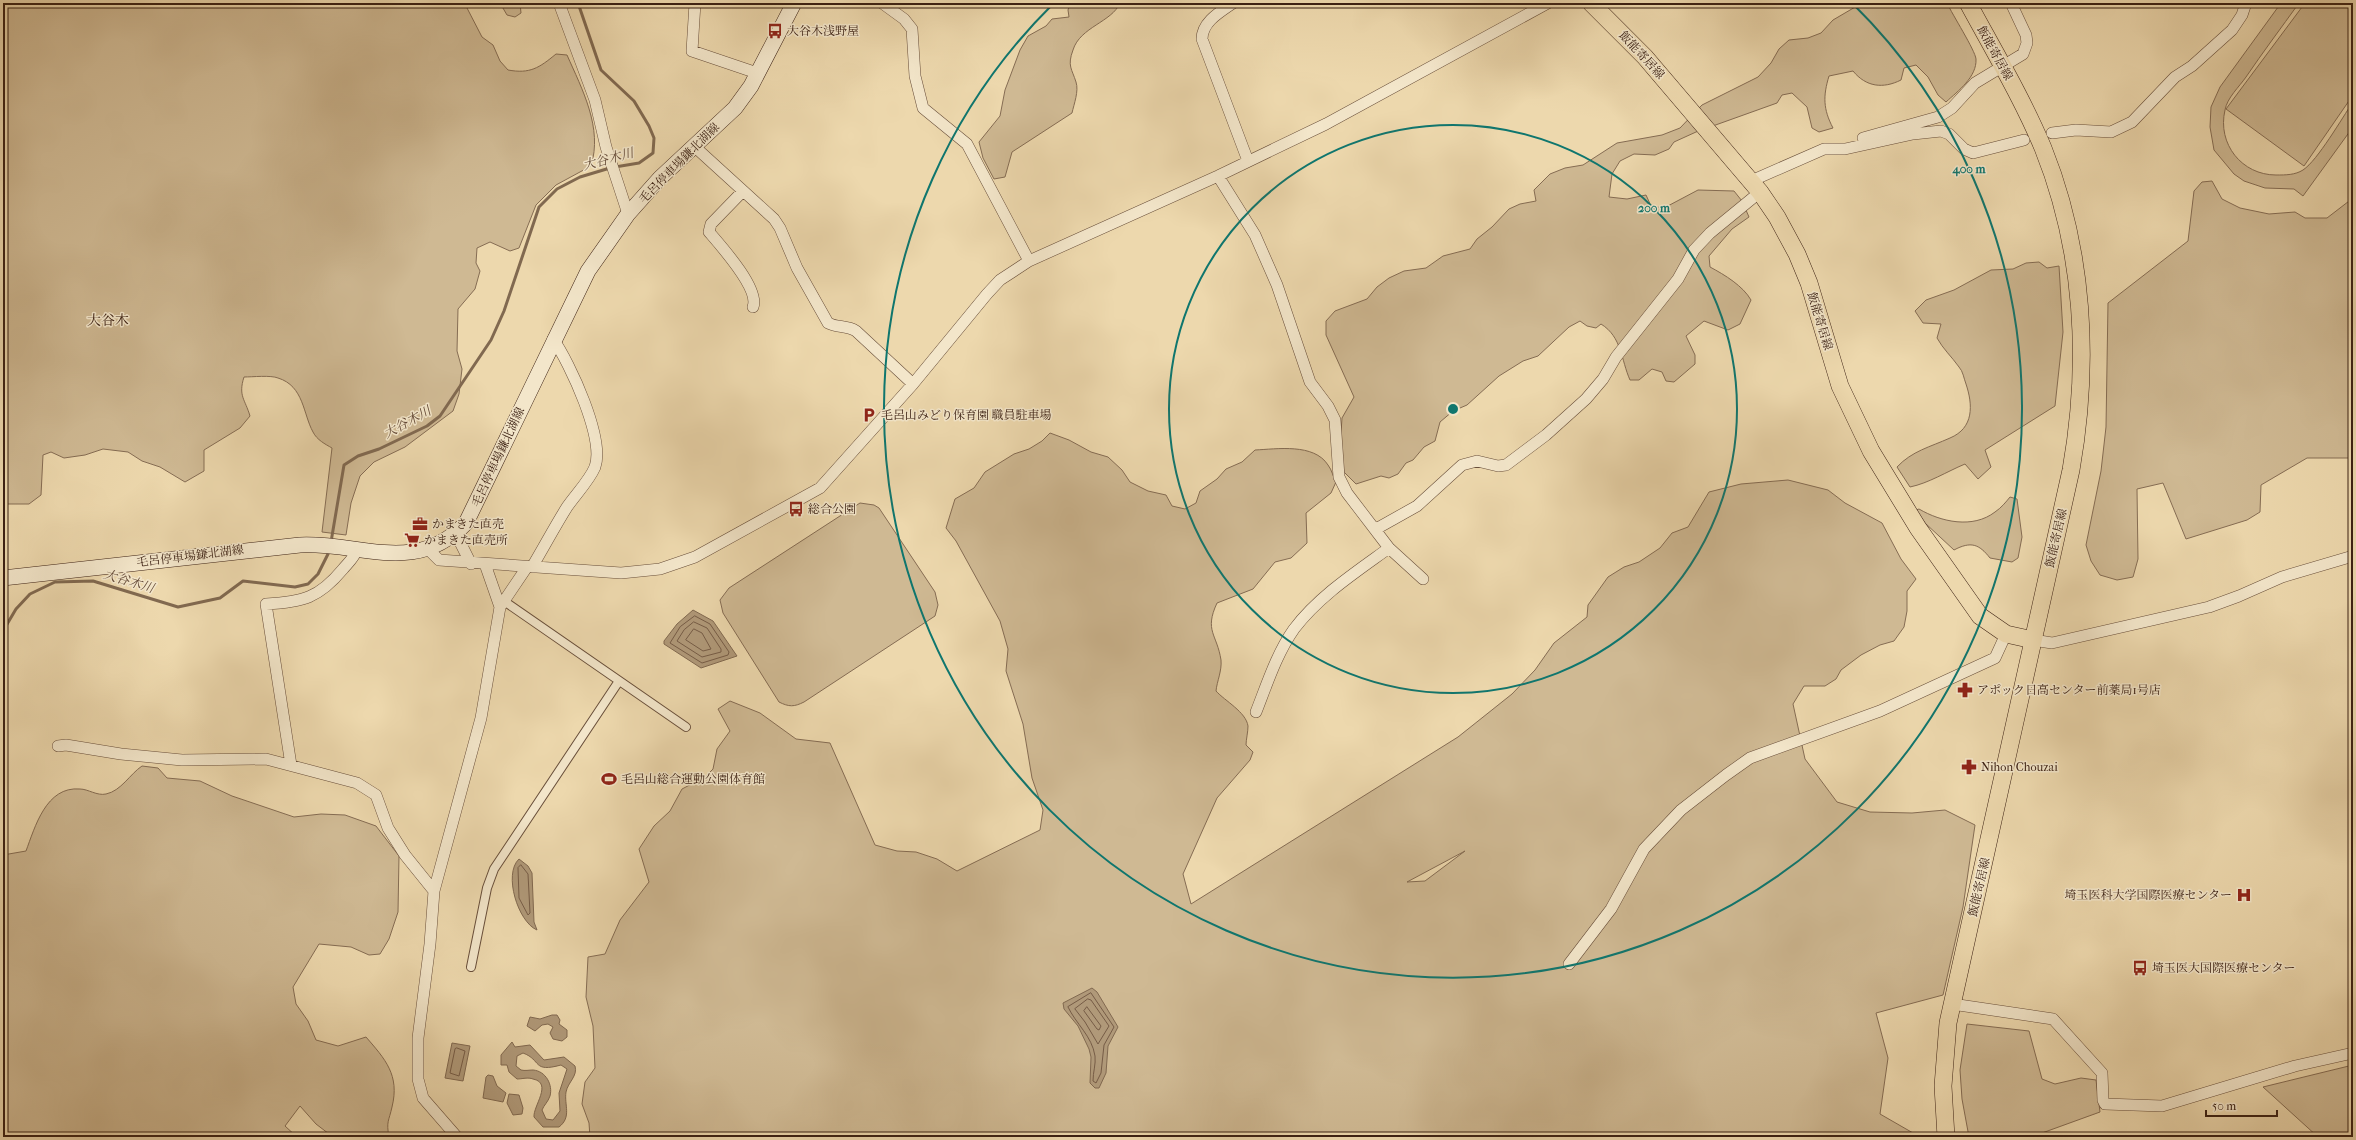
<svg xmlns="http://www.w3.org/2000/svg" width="2356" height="1140" font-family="'IM FELL French Canon','Noto Serif JP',serif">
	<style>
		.green { fill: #cfb993; stroke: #856c53; fill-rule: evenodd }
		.water { fill: #b09979; stroke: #816950; fill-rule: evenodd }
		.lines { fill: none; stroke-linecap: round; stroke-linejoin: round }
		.shore { stroke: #765c46; stroke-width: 1 }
		.stream { stroke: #816950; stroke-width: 3 }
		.pedestrian-casing { stroke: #684e3a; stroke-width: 10 }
		.minor-casing { stroke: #684e3a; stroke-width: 12 }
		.secondary-casing { stroke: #3b2013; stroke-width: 16 }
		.primary-casing { stroke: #3b2013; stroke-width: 18 }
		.pedestrian { stroke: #f3e6ca; stroke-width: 8 }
		.minor { stroke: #f3e6ca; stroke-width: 11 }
		.secondary { stroke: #f3e6ca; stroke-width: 15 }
		.primary { stroke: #edd8ad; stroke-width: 17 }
		.ring { fill: none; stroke: #0f766e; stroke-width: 2 }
		.labels { text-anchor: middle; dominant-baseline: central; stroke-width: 3; stroke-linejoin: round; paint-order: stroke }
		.poi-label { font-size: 12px; fill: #3b2013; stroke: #f3e6ca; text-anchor: start }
		.street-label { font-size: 12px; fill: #3b2013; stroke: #f3e6ca }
		.water-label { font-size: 13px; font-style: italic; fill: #644a37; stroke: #f3e6ca }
		.quarter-label { font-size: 14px; fill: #3b2013; stroke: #f3e6ca }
		.centre { fill: #0f766e; stroke: #f3e6ca; stroke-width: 2 }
		.ring-label { font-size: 12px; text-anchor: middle; font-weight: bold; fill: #0f766e; stroke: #f3e6ca; stroke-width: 3; stroke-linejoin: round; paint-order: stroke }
	</style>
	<rect width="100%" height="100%" fill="#edd8ad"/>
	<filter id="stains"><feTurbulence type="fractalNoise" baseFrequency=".005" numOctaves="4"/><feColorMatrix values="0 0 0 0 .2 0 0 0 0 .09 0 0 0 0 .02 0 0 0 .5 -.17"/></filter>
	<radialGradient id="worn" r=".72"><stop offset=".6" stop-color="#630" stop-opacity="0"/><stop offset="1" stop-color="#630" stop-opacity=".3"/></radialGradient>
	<path class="green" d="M 3,3 L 476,3 L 467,8 L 482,37 L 493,45 L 500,61 L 508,70 C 530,74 539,68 556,54 L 567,55 C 582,89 603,128 591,166 L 556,185 L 536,205 L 519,248 L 510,251 L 490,242 L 477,248 L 476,263 L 480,271 L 475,289 L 458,309 L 457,351 L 462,369 L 459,394 L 453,411 L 405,447 L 374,462 L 360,476 L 351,503 L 346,535 L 322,532 L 332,448 C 325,444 317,440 313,432 C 303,414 304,386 278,378 C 271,375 252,377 244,377 C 238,396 245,399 250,416 L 240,428 L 204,450 L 204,471 L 185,482 L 160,467 L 142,461 L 128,452 L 103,449 L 85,455 L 64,458 L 51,452 L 43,455 L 41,495 L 29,504 L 3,504 Z
		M 500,3 L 520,3 L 521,13 L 515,17 L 507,15 Z
		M 1070,3 L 1120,3 C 1112,22 1080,27 1073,50 C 1067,66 1072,69 1076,82 C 1079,91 1074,104 1072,113 L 1012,152 L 1005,177 L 994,179 L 983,158 L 979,142 L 1000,116 L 1005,90 L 1020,50 L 1028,36 L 1046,26 L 1052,19 L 1069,17 L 1068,10 Z
		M 1862,3 L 1947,3 C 1952,14 1975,50 1976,59 C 1977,77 1958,91 1946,102 L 1938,95 L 1928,77 L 1916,65 L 1904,68 L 1901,80 C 1883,89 1866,87 1853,71 L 1829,76 C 1823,96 1823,109 1833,128 L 1819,132 L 1812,128 L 1807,107 L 1792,93 L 1782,95 L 1777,103 L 1696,132 L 1674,142 L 1669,149 L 1655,155 L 1634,154 L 1620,161 L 1612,174 L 1609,197 L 1627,199 L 1646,195 L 1651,206 L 1664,208 L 1698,190 L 1734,191 L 1742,201 L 1749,217 L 1732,229 L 1709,256 L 1710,267 C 1725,275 1743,286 1751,300 L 1740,324 L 1728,330 L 1704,321 L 1686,336 L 1695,355 L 1695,364 L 1674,382 L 1666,381 L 1662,372 L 1652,369 L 1639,380 L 1630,380 C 1621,360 1622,337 1601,324 L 1596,328 L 1587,326 L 1580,321 L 1569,327 L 1538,356 L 1523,361 L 1499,376 L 1467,405 L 1453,411 L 1440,422 L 1435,441 L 1424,447 L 1413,460 L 1406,463 L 1398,474 L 1389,478 L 1381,476 L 1356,484 L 1344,472 L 1340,447 L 1342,418 L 1354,397 L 1326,335 L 1326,321 L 1335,311 L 1367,299 L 1377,287 L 1389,278 L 1404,271 L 1426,268 L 1443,256 L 1470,249 L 1477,239 L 1492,227 L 1509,209 L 1520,204 L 1536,201 L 1534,190 L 1550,174 L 1565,168 L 1583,165 L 1617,143 L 1662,135 L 1680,128 L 1702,105 L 1758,77 L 1771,63 L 1779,49 L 1789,40 L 1808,38 L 1821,33 L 1833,20 Z
		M 2281,3 L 2299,3 C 2281,28 2263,52 2246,77 C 2239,87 2227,98 2225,110 C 2217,144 2242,175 2276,175 C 2286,175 2295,175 2303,170 C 2318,160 2342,118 2353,102 L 2353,127 L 2303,196 L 2294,189 L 2265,188 L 2244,181 L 2234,174 L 2214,150 L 2210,127 L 2211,107 L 2220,87 Z
		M 2305,3 L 2341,3 L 2353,11 L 2353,95 L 2304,166 L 2226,109 Z
		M 2212,181 L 2222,199 L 2240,208 L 2269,214 L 2295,212 L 2305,218 L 2327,218 L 2353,198 L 2353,463 L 2350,458 L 2307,458 L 2261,485 L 2260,512 L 2247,520 L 2186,539 L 2163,483 L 2137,489 L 2138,559 L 2133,577 L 2117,580 L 2100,575 L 2091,561 L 2086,545 L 2101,471 L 2106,427 L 2108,303 L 2188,241 L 2194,191 L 2202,182 Z
		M 2039,262 L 2047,268 L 2059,266 L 2063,332 L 2055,406 L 1985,450 L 1991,467 L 1978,479 L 1965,464 C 1946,472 1929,483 1910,487 L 1897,467 C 1912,451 1930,447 1950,438 C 1974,428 1973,405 1966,384 C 1964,379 1963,371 1959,367 C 1952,357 1943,349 1937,338 L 1941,324 L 1923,323 L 1915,311 L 1926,300 L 1954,290 L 1991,270 L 2013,269 L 2026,263 Z
		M 1050,433 L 1069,440 L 1091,452 L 1108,457 L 1122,470 L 1130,482 L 1148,491 L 1166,495 L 1172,506 L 1185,509 L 1196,503 L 1200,491 L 1217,479 L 1226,469 L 1242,462 L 1255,450 C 1277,449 1314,443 1328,465 C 1332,470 1333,477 1336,482 L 1331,493 L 1306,513 L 1307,543 L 1291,558 L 1275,562 L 1253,589 L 1217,603 C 1204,631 1217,634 1221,660 C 1222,671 1217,681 1216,691 C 1225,701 1246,712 1248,726 C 1248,732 1246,740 1246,745 L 1253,752 L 1250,760 L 1217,798 L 1183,874 L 1191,904 L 1458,737 L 1512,694 L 1535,670 L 1554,643 L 1587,617 L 1588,605 L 1608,577 L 1624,567 L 1639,562 L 1660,548 L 1672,533 L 1688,527 L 1709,492 L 1741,484 L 1788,480 L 1828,490 L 1845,503 L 1882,523 L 1901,559 L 1916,579 L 1907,591 L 1907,611 L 1904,627 L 1894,641 L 1880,645 L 1861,655 L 1841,670 L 1836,679 L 1825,686 L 1804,686 L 1793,704 L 1805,759 L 1837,802 L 1870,812 L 1912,813 L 1945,810 L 1975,825 L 1963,907 L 1943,995 L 1876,1013 L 1888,1058 L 1880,1114 L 1920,1137 L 590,1137 L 589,1123 L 582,1104 L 585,1082 L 595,1068 L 593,1026 L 586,997 L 588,957 L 605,954 L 620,920 L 649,882 L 639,849 L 654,826 L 670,811 L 682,789 L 705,777 L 713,769 L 717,749 L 730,731 L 718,709 L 730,701 L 760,713 L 796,739 L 830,743 L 875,845 L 897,851 L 916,852 L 937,859 L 957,871 L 1040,830 L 1043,810 L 1032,778 L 1023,724 L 1006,671 L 1008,649 L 1000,621 L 956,541 L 946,528 L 955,499 L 974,488 L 985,472 L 1014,454 L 1029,449 L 1042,441 ZM 1465,851 L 1425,881 L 1407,882 Z
		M 2010,497 L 2017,499 L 2022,537 L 2018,558 L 2012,562 L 1990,558 C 1979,544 1971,541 1954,550 L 1925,523 L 1916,510 L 1919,509 C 1941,522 1973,529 1995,512 C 2001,508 2006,502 2010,497 Z
		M 860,503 L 874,505 L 879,508 L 935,592 L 938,605 L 935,616 L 804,702 C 794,707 789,707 779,702 L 723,613 L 720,600 L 729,588 Z
		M 142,766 L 158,768 L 167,778 L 200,781 L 232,796 L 294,817 L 321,814 L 345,815 L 376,826 L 399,856 L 398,912 L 389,939 L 380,954 L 369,955 L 351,947 L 319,944 L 293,987 L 296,1004 L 308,1021 L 316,1040 L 338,1046 L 366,1037 C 385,1059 400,1075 392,1107 C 389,1121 386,1121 389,1137 L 333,1137 L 316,1124 L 300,1106 L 285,1126 L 297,1137 L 3,1137 L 3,855 L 26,851 C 35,827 46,786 80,789 C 88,789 97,796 106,794 C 121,791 130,774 142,766 Z
		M 1967,1024 L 2029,1031 L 2042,1079 L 2055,1084 L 2081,1078 L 2096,1080 L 2100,1112 L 2031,1137 L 1969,1137 L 1962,1099 L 1960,1070 Z
		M 2353,1065 L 2353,1137 L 2318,1137 L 2263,1087 Z"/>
	<path class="water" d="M 693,610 L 713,621 L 737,656 L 701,668 L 664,644 L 664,641 L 677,624 Z
		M 519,859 L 528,866 L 532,873 L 534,922 L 537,930 C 518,922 503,874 519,859 Z
		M 1092,988 L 1097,992 L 1118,1027 L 1108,1046 L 1106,1073 L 1099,1088 L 1095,1088 L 1090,1083 L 1091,1057 L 1089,1049 L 1078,1026 L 1064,1009 L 1063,1003 Z
		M 552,1015 L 557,1015 L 560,1020 L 559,1024 L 567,1030 L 567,1037 L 562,1041 L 553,1039 L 550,1033 L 553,1027 L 548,1024 L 542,1025 L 535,1031 L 527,1026 L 530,1017 L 540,1019 Z
		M 512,1042 L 515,1047 L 530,1045 L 544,1060 L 564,1057 L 575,1066 C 578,1076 568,1082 566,1092 C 564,1105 572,1117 559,1127 L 543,1127 L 534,1117 C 533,1106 553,1083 533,1079 C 528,1077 522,1079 517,1079 L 509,1072 L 507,1065 L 501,1065 L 501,1055 ZM 523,1053 C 542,1060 532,1073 561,1065 L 567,1069 L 559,1093 L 560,1111 L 553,1120 L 546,1119 L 542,1110 C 544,1105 548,1102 550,1096 C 553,1085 546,1071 533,1070 C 529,1070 525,1071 521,1070 L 516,1066 L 517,1056 Z
		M 452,1043 L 470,1046 L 463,1081 L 445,1078 Z
		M 488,1075 L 493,1076 L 497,1086 L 506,1093 L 503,1102 L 483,1098 L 486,1077 Z
		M 509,1094 L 519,1095 L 523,1108 L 522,1114 L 513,1115 L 507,1103 Z"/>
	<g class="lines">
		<path class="shore" d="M 695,616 L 710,624 L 729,652 L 728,655 L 702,663 L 670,643 L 680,627 Z
			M 694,622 L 707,628 L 721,649 L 721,652 L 702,657 L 677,641 L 684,630 Z
			M 694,629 L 702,633 L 711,649 L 703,651 L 686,640 Z
			M 521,865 L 528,874 L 530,913 L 528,915 L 519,898 L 518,868 Z
			M 1091,993 L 1114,1027 L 1104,1045 L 1101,1073 L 1096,1083 L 1093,1081 C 1093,1072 1096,1064 1095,1056 C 1092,1036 1076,1024 1068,1007 Z
			M 1088,999 L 1091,1000 L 1109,1026 L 1098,1044 L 1085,1022 L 1075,1009 Z
			M 1087,1007 L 1101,1026 L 1099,1030 L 1097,1029 L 1084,1011 Z
			M 457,1048 L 465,1051 L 459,1076 L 450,1073 L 455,1049 Z"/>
		<path class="stream" d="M 578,3 L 601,70 L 634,101 L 649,126 L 654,138 L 653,153 L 639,163 L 615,167
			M 331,542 L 344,465 L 358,456 L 379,449 L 427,426 L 440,416 L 491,340 L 504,311 L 539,207 L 557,189 L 580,177 L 610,168
			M 3,631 L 16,609 L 30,594 L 55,582 L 93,581 L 178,607 L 220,598 L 243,581 L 295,587 L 308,584 L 318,574 L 330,550"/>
		<g class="pedestrian-casing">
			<path id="pedestrian" d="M 504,601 L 686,727
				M 471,967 L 487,888 L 494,869 L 619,681"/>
		</g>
		<g class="minor-casing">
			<path id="minor" d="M 559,3 L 595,100 L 606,147 L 628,214
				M 695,3 L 692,51 L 757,73
				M 882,3 L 904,19 L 912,29 L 915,76 L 923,108 L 967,144 L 1029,261
				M 1233,3 C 1220,12 1202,22 1202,39 L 1248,161
				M 2052,133 L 2076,130 L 2111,132 L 2132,122 L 2175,77 L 2192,66 L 2232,30 L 2242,15 L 2246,3
				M 1863,138 L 1938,117 L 1952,108 L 1975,83 L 2023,54 L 2027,43 L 2026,35 L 2011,3
				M 695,147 L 774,219 L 780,228 L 797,268 L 828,323 C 837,328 847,325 856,331 L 913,384
				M 1218,176 L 1255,235 L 1277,285 L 1310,382 L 1328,406 L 1335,420 L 1339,477 L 1347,493 L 1389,548 L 1423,579
				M 1751,181 L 1824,149 L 1845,149 L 1913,134 L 1941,131 L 1949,134 L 1964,149 L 1973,153 L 2024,140
				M 743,191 L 711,224 L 709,232 C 721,246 760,289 753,307
				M 1376,529 L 1417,506 L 1462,465 L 1477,461 L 1498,466 L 1506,465 L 1546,435 L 1586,399 L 1603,379 L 1616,357 L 1678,279 L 1694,250 L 1710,233 L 1760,192
				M 456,534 L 471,564
				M 427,548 L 439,560 L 621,573 L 660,569 L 695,557 L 820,488 L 913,384 L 987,294 L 1000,280 L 1029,261 L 1218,176 L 1326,124 L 1548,3
				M 485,564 L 500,607
				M 532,567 C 544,547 555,526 567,507 C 576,494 589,481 595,467 C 605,439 570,363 553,339
				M 2033,640 L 2052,643 L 2209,607 L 2239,596 L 2282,577 L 2353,556
				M 1256,712 C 1267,684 1277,653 1294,629 C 1319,596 1356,572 1389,548
				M 58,746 L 66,745 L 121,754 L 182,760 L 266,759 L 357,783 L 376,795 L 388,828 L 405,855 L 434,891
				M 291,765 L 266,604 C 303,602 319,598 343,569 C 348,563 355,557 357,549
				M 1569,964 L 1611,909 L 1644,849 L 1681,810 L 1726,775 L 1750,758 L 1880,711 L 1995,658 L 2006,634
				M 1952,1004 L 2053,1019 L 2102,1073 L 2103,1100 L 2105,1104 L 2162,1106 L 2295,1066 L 2353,1053
				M 457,1137 L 423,1098 L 418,1079 L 418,1038 L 430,944 L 434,891 L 481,718 L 500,607 L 527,567"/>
		</g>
		<g class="secondary-casing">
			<path id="secondary" d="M 3,578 L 300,545 C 362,542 415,576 466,523 L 588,271 L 628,214 L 660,178 L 735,108 L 751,86 L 794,3"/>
		</g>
		<g class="primary-casing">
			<path id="primary" d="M 1591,3 L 1645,57 L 1760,192 L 1777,217 L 1797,254 L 1809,283 L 1840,386 L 1871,451 L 1918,528 L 1980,616 L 2006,634 L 2033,640
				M 1946,1137 L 1943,1086 L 1948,1023 L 2071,470 C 2090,362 2084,250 2043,148 C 2022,98 1994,51 1968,3"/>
		</g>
		<use href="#pedestrian" class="pedestrian"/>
		<use href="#minor" class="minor"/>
		<use href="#secondary" class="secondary"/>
		<use href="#primary" class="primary"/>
	</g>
	<g class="ring">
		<circle cx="1453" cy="409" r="284"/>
		<path d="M1852 3A569 569 0 1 1 1054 3"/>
	</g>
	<defs>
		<g id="bus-bare" transform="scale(1.2)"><path d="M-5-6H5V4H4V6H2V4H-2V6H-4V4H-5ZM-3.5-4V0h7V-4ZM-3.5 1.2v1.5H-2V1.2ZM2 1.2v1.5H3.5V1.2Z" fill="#8f2418" stroke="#f3e6ca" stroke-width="2.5" paint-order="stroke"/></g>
		<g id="parking-bare" transform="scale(1.2)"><path d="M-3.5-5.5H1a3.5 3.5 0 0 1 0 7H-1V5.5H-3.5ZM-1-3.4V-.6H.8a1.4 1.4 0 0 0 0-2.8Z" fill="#8f2418" stroke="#f3e6ca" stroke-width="2.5" paint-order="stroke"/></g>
		<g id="office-bare" transform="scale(1.2)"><path d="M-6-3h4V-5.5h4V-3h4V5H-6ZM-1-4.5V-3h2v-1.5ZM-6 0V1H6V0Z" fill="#8f2418" stroke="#f3e6ca" stroke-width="2.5" paint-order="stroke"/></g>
		<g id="supermarket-bare" transform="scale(1.2)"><path d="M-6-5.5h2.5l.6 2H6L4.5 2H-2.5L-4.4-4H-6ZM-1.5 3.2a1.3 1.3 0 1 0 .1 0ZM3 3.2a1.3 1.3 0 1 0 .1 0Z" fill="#8f2418" stroke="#f3e6ca" stroke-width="2.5" paint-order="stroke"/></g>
		<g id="pharmacy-bare" transform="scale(1.2)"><path d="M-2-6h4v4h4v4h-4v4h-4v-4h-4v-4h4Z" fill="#8f2418" stroke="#f3e6ca" stroke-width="2.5" paint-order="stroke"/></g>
		<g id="stadium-bare" transform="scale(1.2)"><path d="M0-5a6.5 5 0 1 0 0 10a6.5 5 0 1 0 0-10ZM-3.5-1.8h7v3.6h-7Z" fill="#8f2418" stroke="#f3e6ca" stroke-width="2.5" paint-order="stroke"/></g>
		<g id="hospital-bare" transform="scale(1.2)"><path d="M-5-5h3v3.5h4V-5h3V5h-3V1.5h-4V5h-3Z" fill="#8f2418" stroke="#f3e6ca" stroke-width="2.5" paint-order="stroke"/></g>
	</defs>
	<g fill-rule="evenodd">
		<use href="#bus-bare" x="775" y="31"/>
		<use href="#parking-bare" x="869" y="415"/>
		<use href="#bus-bare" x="796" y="509"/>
		<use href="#office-bare" x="420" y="524"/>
		<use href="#supermarket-bare" x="412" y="540"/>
		<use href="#pharmacy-bare" x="1965" y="690"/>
		<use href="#pharmacy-bare" x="1969" y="767"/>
		<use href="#stadium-bare" x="609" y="779"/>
		<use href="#hospital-bare" x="2244" y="895"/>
		<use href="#bus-bare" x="2140" y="968"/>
	</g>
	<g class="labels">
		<g class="poi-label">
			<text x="787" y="31">大谷木浅野屋</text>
			<text x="881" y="415">毛呂山みどり保育園 職員駐車場</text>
			<text x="808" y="509">総合公園</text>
			<text x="432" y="524">かまきた直売</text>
			<text x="424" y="540">かまきた直売所</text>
			<text x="1977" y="690">アポック日高センター前薬局1号店</text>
			<text x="1981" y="767">Nihon Chouzai</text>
			<text x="621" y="779">毛呂山総合運動公園体育館</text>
			<text x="2232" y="895" text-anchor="end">埼玉医科大学国際医療センター</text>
			<text x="2152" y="968">埼玉医大国際医療センター</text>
		</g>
		<g class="street-label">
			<text transform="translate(1995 53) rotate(61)">飯能寄居線</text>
			<text transform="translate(1642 55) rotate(47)">飯能寄居線</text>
			<text transform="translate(679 163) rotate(-45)">毛呂停車場鎌北湖線</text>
			<text transform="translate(1820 321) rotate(73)">飯能寄居線</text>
			<text transform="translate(498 457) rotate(-65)">毛呂停車場鎌北湖線</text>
			<text transform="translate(2056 538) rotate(-77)">飯能寄居線</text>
			<text transform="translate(190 556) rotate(-7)">毛呂停車場鎌北湖線</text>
			<text transform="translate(1979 887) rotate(-77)">飯能寄居線</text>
		</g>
		<g class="water-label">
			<text transform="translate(608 159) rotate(-15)">大谷木川</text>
			<text transform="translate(407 422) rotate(-29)">大谷木川</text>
			<text transform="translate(129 581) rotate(17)">大谷木川</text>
		</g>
		<g class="quarter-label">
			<text x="108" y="320">大谷木</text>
		</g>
	</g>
	<circle cx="1453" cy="409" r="6" class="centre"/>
	<g class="ring-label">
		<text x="1969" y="173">400 m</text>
		<text x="1654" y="212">200 m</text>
	</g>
	<rect width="2356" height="1140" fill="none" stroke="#edd8ad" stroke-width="16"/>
	<rect x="4" y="4" width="2348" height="1132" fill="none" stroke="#3b2013" stroke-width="2"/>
	<rect x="8" y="8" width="2340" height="1124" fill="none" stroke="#3b2013"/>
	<path d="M2206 1110v6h71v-6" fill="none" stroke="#3b2013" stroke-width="2"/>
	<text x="2212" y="1110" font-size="12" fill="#3b2013" stroke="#f3e6ca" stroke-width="3" paint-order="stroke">50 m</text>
	<rect width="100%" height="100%" filter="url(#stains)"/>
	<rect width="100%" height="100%" fill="url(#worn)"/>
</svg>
